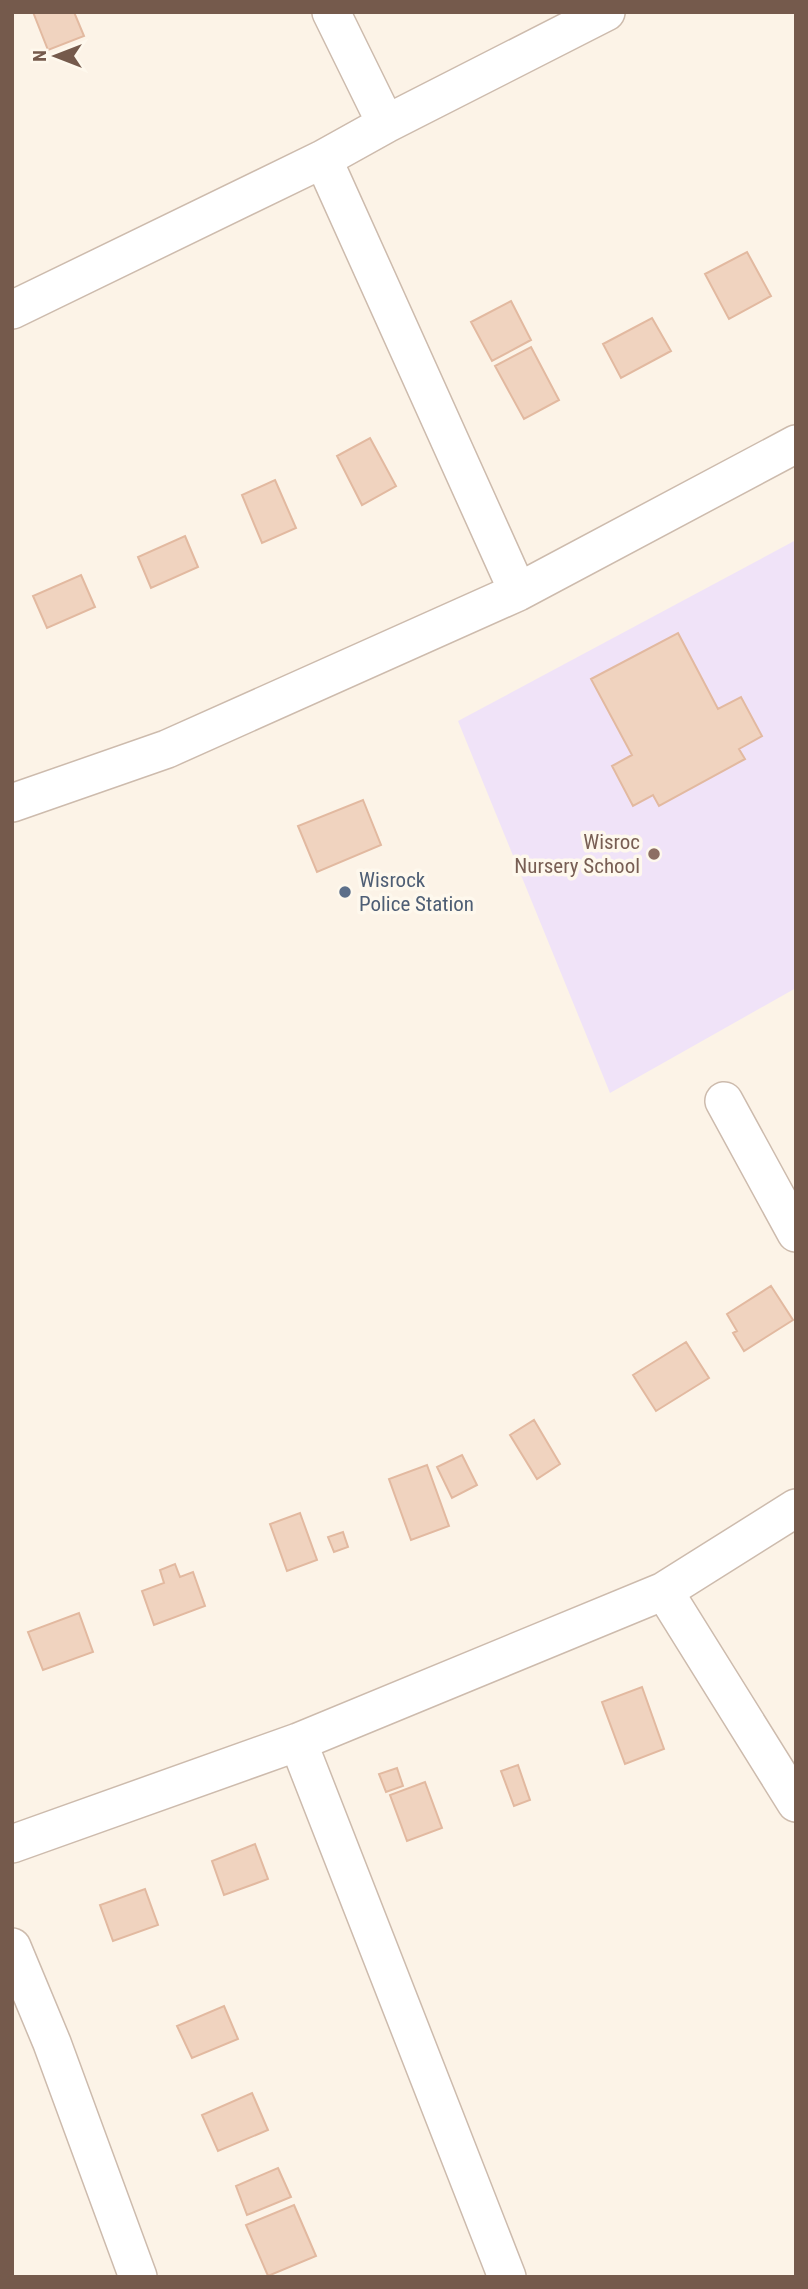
<svg xmlns="http://www.w3.org/2000/svg" width="808" height="2289" font-family="'Roboto Condensed',sans-serif">
	<style>
		.education { fill: #f0e3f8 }
		.building { fill: #f0d3bf; stroke: #e2b9a0; stroke-width: 2 }
		.lines { fill: none; stroke-linecap: round; stroke-linejoin: round }
		.minor-casing { stroke: #cdbbad; stroke-width: 40 }
		.minor { stroke: #fff; stroke-width: 37 }
		.education-dot { fill: #8d6e63; stroke: #fef8ed; stroke-width: 2.5 }
		.service-dot { fill: #5c6f8a; stroke: #fef8ed; stroke-width: 2.5 }
		.labels { text-anchor: middle; dominant-baseline: central; stroke-width: 7; stroke-linejoin: round; paint-order: stroke }
		.education-label { font-size: 21px; fill: #785e54; stroke: #fef8ed; text-anchor: end }
		.service-label { font-size: 21px; fill: #4e5e75; stroke: #fef8ed; text-anchor: start }
	</style>
	<rect width="100%" height="100%" fill="#fcf3e7"/>
	<path class="education" d="M 796,540 L 796,988 L 610,1093 L 458,721 Z"/>
	<path class="building" d="M 33,12 L 74,12 L 84,36 L 48,50 Z
		M 747,252 L 771,296 L 729,319 L 705,274 Z
		M 511,301 L 531,340 L 492,361 L 471,322 Z
		M 652,318 L 671,351 L 621,378 L 603,344 Z
		M 531,347 L 559,400 L 524,419 L 495,366 Z
		M 370,438 L 396,486 L 362,505 L 337,456 Z
		M 275,480 L 296,528 L 262,543 L 242,495 Z
		M 185,536 L 198,567 L 151,588 L 138,557 Z
		M 81,575 L 95,607 L 47,628 L 33,596 Z
		M 678,633 L 718,709 L 741,697 L 762,736 L 739,749 L 745,759 L 659,806 L 653,795 L 633,806 L 612,766 L 632,755 L 591,679 Z
		M 363,800 L 381,845 L 317,872 L 298,826 Z
		M 771,1286 L 793,1320 L 744,1351 L 733,1333 L 737,1331 L 727,1314 Z
		M 686,1342 L 709,1378 L 656,1411 L 633,1375 Z
		M 534,1420 L 560,1464 L 537,1479 L 510,1435 Z
		M 462,1455 L 477,1485 L 452,1498 L 437,1467 Z
		M 427,1465 L 449,1526 L 411,1540 L 389,1479 Z
		M 300,1513 L 317,1560 L 287,1571 L 270,1524 Z
		M 343,1532 L 348,1547 L 334,1552 L 328,1537 Z
		M 175,1564 L 180,1577 L 193,1572 L 205,1606 L 154,1625 L 142,1591 L 164,1583 L 160,1570 Z
		M 79,1613 L 93,1652 L 43,1670 L 28,1632 Z
		M 642,1687 L 664,1749 L 625,1764 L 602,1702 Z
		M 518,1765 L 530,1800 L 514,1806 L 501,1771 Z
		M 397,1768 L 403,1786 L 386,1792 L 379,1774 Z
		M 425,1782 L 442,1828 L 407,1841 L 390,1795 Z
		M 255,1844 L 268,1879 L 224,1895 L 212,1861 Z
		M 145,1889 L 158,1925 L 113,1941 L 100,1905 Z
		M 224,2006 L 238,2039 L 192,2058 L 177,2026 Z
		M 252,2093 L 268,2130 L 218,2151 L 202,2115 Z
		M 278,2168 L 291,2197 L 247,2215 L 236,2186 Z
		M 294,2205 L 316,2256 L 268,2276 L 246,2225 Z"/>
	<g class="lines">
		<g class="minor-casing">
			<path id="minor" d="M 331,12 L 386,124
				M 323,159 L 518,592
				M 12,310 L 323,159 L 386,124 L 606,12
				M 12,803 L 167,749 L 518,592 L 796,444
				M 724,1101 L 796,1233
				M 664,1591 L 796,1803
				M 12,1844 L 298,1742
				M 12,1947 L 52,2043 L 138,2277
				M 507,2277 L 298,1742 L 664,1591 L 796,1508"/>
		</g>
		<use href="#minor" class="minor"/>
	</g>
	<circle class="education-dot" cx="654" cy="854" r="7"/>
	<circle class="service-dot" cx="345" cy="892" r="7"/>
	<g class="labels">
		<g class="education-label">
			<text x="640" y="842">Wisroc<tspan x="640" dy="24">Nursery School</tspan></text>
		</g>
		<g class="service-label">
			<text x="359" y="880">Wisrock<tspan x="359" dy="24">Police Station</tspan></text>
		</g>
	</g>
	<rect width="808" height="2289" fill="none" stroke="#755a4c" stroke-width="28"/>
	<g transform="translate(56 56) rotate(270)" stroke="#fef8ed" stroke-width="5" paint-order="stroke">
	<path d="M0-5L12 26L0 18L-12 26Z" fill="#755a4c"/>
	<text y="-10" font-size="19" font-weight="bold" text-anchor="middle" fill="#755a4c">N</text>
	</g>
</svg>
